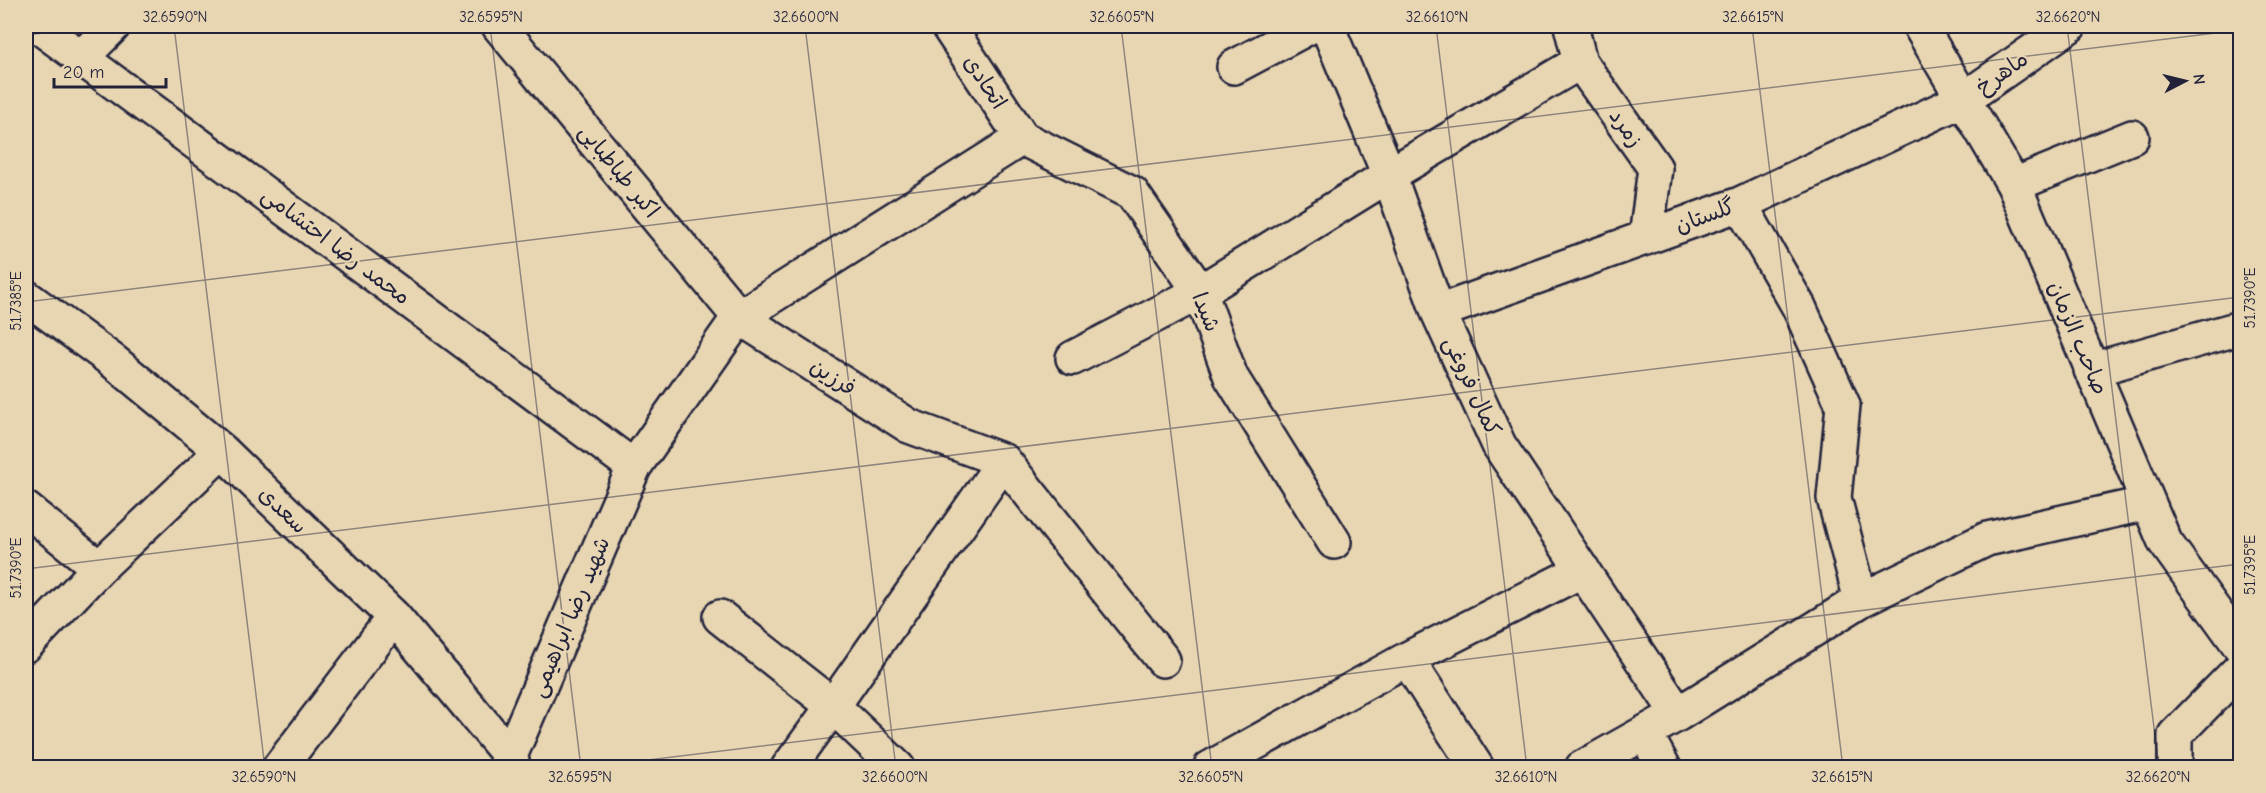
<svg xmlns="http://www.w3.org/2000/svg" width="2266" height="793" font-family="'Comic Neue','Playpen Sans Arabic',sans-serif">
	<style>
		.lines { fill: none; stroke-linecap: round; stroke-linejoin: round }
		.street-casing { stroke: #22223b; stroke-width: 38 }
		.secondary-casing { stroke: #22223b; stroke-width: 38 }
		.street { stroke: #e8d6b3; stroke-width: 33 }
		.secondary { stroke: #e8d6b3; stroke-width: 33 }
		.ticks { fill: none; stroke: #22223b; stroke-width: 1.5; stroke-opacity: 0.45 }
		.labels { text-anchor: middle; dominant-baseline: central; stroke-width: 4.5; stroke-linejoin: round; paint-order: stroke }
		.street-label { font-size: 22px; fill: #22223b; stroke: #e8d6b3 }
		.neatline { fill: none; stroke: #22223b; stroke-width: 2 }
		.ticks-label { font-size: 15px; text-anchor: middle; fill: #22223b }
	</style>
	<rect width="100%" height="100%" fill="#e8d6b3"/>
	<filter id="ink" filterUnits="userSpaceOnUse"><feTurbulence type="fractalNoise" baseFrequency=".0167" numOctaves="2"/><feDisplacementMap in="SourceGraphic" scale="12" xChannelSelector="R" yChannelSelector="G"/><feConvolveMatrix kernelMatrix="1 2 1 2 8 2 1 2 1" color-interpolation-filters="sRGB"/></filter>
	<g filter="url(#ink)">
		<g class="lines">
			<g class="street-casing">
				<path id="street" d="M 38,26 L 634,467
					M 499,26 L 739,317 L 909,426 L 1004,461 L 1163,660
					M 948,26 L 1022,138
					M 1327,26 L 1389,175 L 1438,312 L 1499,445 L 1678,714
					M 1571,26 L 1580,62 L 1655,168 L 1646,238
					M 82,57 L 113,26
					M 1234,67 L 1311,26
					M 1022,138 L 1132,193 L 1200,292 L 1231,377 L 1334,542
					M 2014,185 L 2132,137
					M 1740,204 L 1799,307 L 1843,405 L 1834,498 L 1861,600
					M 26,297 L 113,361 L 222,451 L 394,617 L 510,756
					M 1438,312 L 1740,204 L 1964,99 L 2069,26
					M 1073,358 L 1200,292 L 1389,175 L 1580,62
					M 2091,370 L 2240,328
					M 26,509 L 99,568
					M 720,617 L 833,706 L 898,768
					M 26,645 L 99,568 L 222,451
					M 1407,659 L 1477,768
					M 1645,733 L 1664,768
					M 279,768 L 394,617
					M 514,768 L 510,756 L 634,467 L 739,317 L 1022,138
					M 788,768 L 833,706 L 1004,461
					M 1210,768 L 1407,659 L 1583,570
					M 1582,768 L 1678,714 L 1861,600 L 1987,539 L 2148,503
					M 2175,768 L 2175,735 L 2240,669"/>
			</g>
			<g class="secondary-casing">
				<path id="secondary" d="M 1920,26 L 2014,185 L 2165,542 L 2240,646"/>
			</g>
			<use href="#street" class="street"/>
			<use href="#secondary" class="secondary"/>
		</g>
	</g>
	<path class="ticks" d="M 174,26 L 265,768M 490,26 L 581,768M 805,26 L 896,768M 1121,26 L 1212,768M 1436,26 L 1527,768M 1752,26 L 1843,768M 2067,26 L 2159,768M 26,35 L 104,26M 26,302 L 2240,30M 26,569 L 2240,297M 583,768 L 2240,564"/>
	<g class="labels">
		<g class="street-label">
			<text transform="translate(2002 73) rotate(-35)">ماهرخ</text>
			<text transform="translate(985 82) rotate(57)">اتحادی</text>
			<text transform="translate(1626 128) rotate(55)">زمرد</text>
			<text transform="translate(619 171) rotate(51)">اکبر طباطبایی</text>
			<text transform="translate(1705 216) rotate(-20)">گلستان</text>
			<text transform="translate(336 246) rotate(37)">محمد رضا احتشامی</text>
			<text transform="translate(1206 312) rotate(68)">شیدا</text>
			<text transform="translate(2078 338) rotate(67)">صاحب الزمان</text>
			<text transform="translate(833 377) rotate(33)">فرزین</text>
			<text transform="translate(1472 386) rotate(65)">کمال فروغی</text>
			<text transform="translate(283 510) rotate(44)">سعدی</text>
			<text transform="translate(570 617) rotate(-67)">شهید رضا ابراهیمی</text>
		</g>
	</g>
	<rect width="2266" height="793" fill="none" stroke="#e8d6b3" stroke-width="66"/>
	<g transform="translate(2185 81) rotate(83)" stroke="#e8d6b3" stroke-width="4.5" paint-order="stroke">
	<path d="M0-4.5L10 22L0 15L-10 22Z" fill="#22223b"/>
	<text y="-9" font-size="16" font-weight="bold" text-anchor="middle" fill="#22223b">N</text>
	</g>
	<path d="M54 78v9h112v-9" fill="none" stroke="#22223b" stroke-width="3"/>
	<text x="63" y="78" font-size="18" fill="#22223b" stroke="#e8d6b3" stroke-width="4.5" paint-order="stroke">20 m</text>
	<rect x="33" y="33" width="2200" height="727" class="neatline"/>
	<g class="ticks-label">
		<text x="175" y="22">32.6590°N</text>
		<text x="491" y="22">32.6595°N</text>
		<text x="806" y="22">32.6600°N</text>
		<text x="1122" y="22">32.6605°N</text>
		<text x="1437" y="22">32.6610°N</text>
		<text x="1753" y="22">32.6615°N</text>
		<text x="2068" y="22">32.6620°N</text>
		<text transform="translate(2250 298) rotate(-90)" y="5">51.7390°E</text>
		<text transform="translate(16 301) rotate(-90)" y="5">51.7385°E</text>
		<text transform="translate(2250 565) rotate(-90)" y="5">51.7395°E</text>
		<text transform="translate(16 568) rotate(-90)" y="5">51.7390°E</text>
		<text x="264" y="782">32.6590°N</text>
		<text x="580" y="782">32.6595°N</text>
		<text x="895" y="782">32.6600°N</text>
		<text x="1211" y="782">32.6605°N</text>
		<text x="1526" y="782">32.6610°N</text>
		<text x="1842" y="782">32.6615°N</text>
		<text x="2158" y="782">32.6620°N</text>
	</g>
</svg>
